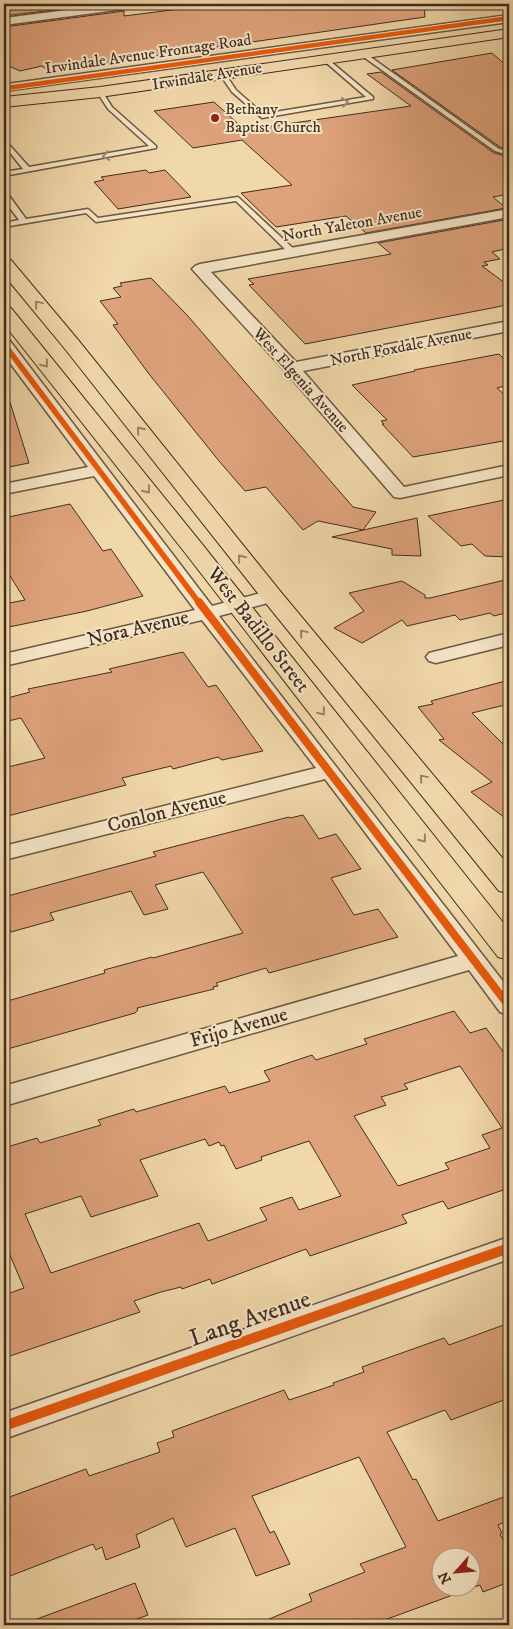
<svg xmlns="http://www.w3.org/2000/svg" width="513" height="1629" font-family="'IM FELL DW Pica',serif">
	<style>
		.building { fill: #dfa37c; stroke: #402d20; fill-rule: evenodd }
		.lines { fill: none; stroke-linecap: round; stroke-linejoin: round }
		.service-casing { stroke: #6c5842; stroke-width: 3 }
		.minor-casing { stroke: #6c5842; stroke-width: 3 }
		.primary-casing { stroke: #402d20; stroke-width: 2 }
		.service { fill: #f6e6c8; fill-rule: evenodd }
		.minor { fill: #f6e6c8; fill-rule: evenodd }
		.primary { fill: #f1d8aa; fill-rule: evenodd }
		.cycleway-far3-casing { stroke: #f6e6c8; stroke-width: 6 }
		.cycleway-far2-casing { stroke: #f6e6c8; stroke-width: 8 }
		.cycleway-far1-casing { stroke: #f6e6c8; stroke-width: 11 }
		.cycleway-casing { stroke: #f6e6c8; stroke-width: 13 }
		.cycleway-far3 { stroke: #e8590c; stroke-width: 4.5 }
		.cycleway-far2 { stroke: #e8590c; stroke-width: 5.5 }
		.cycleway-far1 { stroke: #e8590c; stroke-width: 8 }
		.cycleway { stroke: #e8590c; stroke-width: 10 }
		.oneway { stroke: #9b8a74 }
		.oneway2 { stroke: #988265 }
		.poi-dot { fill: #8f2418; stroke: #f6e6c8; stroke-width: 2 }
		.labels { text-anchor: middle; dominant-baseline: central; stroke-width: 4; stroke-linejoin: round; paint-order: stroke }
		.far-street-label { font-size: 16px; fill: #402d20; stroke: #f6e6c8 }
		.far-poi-label { font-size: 16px; fill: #402d20; stroke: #f6e6c8; text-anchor: start }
		.street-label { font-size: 20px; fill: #402d20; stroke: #f6e6c8 }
		.near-street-label { font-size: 24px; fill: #402d20; stroke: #f6e6c8 }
	</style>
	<rect width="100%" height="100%" fill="#f1d8aa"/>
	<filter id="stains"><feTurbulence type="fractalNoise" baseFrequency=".004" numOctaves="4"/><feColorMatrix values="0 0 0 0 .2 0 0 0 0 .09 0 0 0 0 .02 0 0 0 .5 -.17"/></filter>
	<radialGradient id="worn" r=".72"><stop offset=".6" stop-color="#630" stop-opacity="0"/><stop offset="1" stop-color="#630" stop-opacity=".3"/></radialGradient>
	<path class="building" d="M 4,4 L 102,4 L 4,16 Z
		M 219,4 L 424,4 L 425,17 L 65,69 L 63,66 L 46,69 L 42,66 L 20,71 L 4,64 L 4,27 L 124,11 L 124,16 Z
		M 492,53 L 509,68 L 509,149 L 500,147 L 392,70 Z
		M 381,72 L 494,153 L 509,157 L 509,194 L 493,197 L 506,208 L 366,233 L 346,216 L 276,227 L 241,193 L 292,185 L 242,140 L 193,148 L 154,111 L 214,102 L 245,130 L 411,106 L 367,74 Z
		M 146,170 L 149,173 L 165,170 L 191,197 L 118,209 L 94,182 L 104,180 L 101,177 Z
		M 509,219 L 509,248 L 492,252 L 500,259 L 484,262 L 488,265 L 482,266 L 509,286 L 509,304 L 497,307 L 305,344 L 249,285 L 254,284 L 248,279 L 391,254 L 378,243 Z
		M 151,278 L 187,315 L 353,507 L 376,512 L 363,530 L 318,521 L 303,530 L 266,487 L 245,491 L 219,461 L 149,374 L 113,325 L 118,324 L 100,301 L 121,297 L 113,288 L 122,286 L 120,283 Z
		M 499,354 L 509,364 L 509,385 L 497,388 L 509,399 L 509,440 L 413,457 L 382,424 L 384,424 L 381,421 L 387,420 L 352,385 L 415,371 L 414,370 Z
		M 4,399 L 9,399 L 29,463 L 4,468 Z
		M 509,499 L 509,557 L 485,556 L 472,544 L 461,546 L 428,516 Z
		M 70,504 L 103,551 L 111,549 L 143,596 L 87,611 L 4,628 L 4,604 L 25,600 L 4,566 L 4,518 Z
		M 417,518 L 421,556 L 392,555 L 392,549 L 332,537 Z
		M 509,579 L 509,612 L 494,616 L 490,613 L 460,620 L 455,615 L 407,626 L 402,620 L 362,643 L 334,628 L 364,611 L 349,593 L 402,581 L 425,595 L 425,598 L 430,598 Z
		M 183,652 L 208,687 L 216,685 L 263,751 L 222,760 L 218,757 L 173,769 L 171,766 L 122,778 L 126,785 L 4,817 L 4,768 L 45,758 L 21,718 L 4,722 L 4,699 L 30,692 L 28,689 L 112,672 L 109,669 Z
		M 509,680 L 509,704 L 472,713 L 509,750 L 509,821 L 471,792 L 492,782 L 439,740 L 444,739 L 418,707 L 433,704 L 431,701 Z
		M 303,815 L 319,839 L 336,834 L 361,869 L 331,878 L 354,915 L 378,909 L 398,937 L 269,973 L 266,968 L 216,983 L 218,986 L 213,987 L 214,989 L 137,1008 L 138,1010 L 135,1013 L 4,1050 L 4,1002 L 105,973 L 104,970 L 152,957 L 153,958 L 243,933 L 203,872 L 155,885 L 168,909 L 144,915 L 131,891 L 50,913 L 54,920 L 11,932 L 4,917 L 4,897 L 156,856 L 153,852 L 289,817 L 290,818 Z
		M 454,1011 L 470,1033 L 486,1028 L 509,1060 L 509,1188 L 448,1209 L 443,1201 L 402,1215 L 407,1223 L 310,1256 L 306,1249 L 212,1284 L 210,1279 L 182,1289 L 181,1287 L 161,1292 L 134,1301 L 140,1312 L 4,1358 L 4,1295 L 24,1288 L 4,1241 L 4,1148 L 37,1138 L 40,1143 L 101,1125 L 98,1120 L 134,1109 L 136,1112 L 225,1086 L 229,1093 L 270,1081 L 264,1071 L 312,1055 L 316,1060 L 367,1044 L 364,1039 ZM 460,1066 L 502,1128 L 482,1135 L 490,1148 L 445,1163 L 449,1169 L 398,1186 L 354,1116 L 386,1105 L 381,1097 L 408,1089 L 404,1084 ZM 205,1139 L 209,1146 L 219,1142 L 221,1146 L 224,1145 L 236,1169 L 262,1160 L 261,1157 L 309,1141 L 341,1196 L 299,1210 L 292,1197 L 260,1208 L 267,1220 L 208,1241 L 199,1223 L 51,1273 L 25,1214 L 81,1196 L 91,1217 L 158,1196 L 140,1160 Z
		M 509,1323 L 509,1398 L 451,1420 L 445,1410 L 387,1432 L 413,1480 L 416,1479 L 438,1521 L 509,1495 L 509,1520 L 498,1525 L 502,1533 L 500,1534 L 509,1551 L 509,1582 L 483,1592 L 480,1585 L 371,1625 L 359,1625 L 356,1619 L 339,1625 L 255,1625 L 312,1601 L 309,1594 L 365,1572 L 360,1564 L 406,1547 L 359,1457 L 252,1496 L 270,1533 L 274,1531 L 290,1564 L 256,1576 L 235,1528 L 186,1547 L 173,1518 L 136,1535 L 140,1547 L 106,1560 L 102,1547 L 96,1550 L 93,1544 L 10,1576 L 4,1560 L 4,1499 L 86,1469 L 89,1476 L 160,1452 L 157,1443 L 174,1437 L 172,1431 L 284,1390 L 289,1400 L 334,1385 L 333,1383 L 364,1372 L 362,1367 L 444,1338 L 449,1345 ZM 440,1556 L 470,1556 L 470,1586 L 440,1586 Z
		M 135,1583 L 148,1615 L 121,1625 L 27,1625 L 26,1623 Z"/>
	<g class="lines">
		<g class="service-casing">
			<path id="service" d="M 361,53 L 365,53 L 499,149 L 509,151 L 509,155 L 495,151 L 361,55 Z
				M 324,56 L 373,97 L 373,99 L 262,118 L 232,92 L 219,73 L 224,72 L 236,90 L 263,114 L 366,97 L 322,59 L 321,58 Z
				M 100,90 L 102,91 L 112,107 L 156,146 L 156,148 L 4,176 L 4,172 L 23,169 L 4,145 L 4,139 L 29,167 L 149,146 L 108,109 L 97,92 Z
				M 4,193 L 7,193 L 26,219 L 88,209 L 98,218 L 238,197 L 297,252 L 290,254 L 236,201 L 96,222 L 86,213 L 4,227 L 4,223 L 19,220 L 4,200 Z"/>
		</g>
		<g class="minor-casing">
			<path id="minor" d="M 115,4 L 145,4 L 139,7 L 4,25 L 4,18 Z
				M 509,15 L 509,22 L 4,91 L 4,85 L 7,84 Z
				M 509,209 L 509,217 L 211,272 L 296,362 L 509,321 L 509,331 L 303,371 L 404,487 L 509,465 L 509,475 L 400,498 L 394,497 L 286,372 L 192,269 L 195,266 L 200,264 Z
				M 4,339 L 10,341 L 212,606 L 272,590 L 279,592 L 282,596 L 279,600 L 219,616 L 509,989 L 509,1015 L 500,1012 L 469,970 L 4,1106 L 4,1086 L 458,956 L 325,779 L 4,860 L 4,846 L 316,768 L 202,620 L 4,666 L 4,654 L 195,610 L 94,476 L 4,494 L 4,484 L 88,467 L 4,355 Z
				M 509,633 L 509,645 L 436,663 L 429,661 L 426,657 L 429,653 Z
				M 509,1237 L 509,1259 L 4,1439 L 4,1413 Z"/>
		</g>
		<g class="primary-casing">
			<path id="primary" d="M 509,29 L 509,37 L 100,97 L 4,107 L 4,97 L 100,87 Z
				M 4,259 L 11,260 L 79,341 L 280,591 L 509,866 L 509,893 L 499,891 L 264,601 L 65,349 L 4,275 Z
				M 4,306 L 11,308 L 202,544 L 509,930 L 509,960 L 498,957 L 186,554 L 4,324 Z"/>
		</g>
		<use href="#service" class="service"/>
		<use href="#minor" class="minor"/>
		<use href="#primary" class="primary"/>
		<g class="cycleway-far3-casing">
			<path id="cycleway-far3" d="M 7,88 L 509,18"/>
		</g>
		<g class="cycleway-far2-casing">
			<path id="cycleway-far2" d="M 4,344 L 200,604"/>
		</g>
		<g class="cycleway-far1-casing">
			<path id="cycleway-far1" d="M 199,602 L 509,1006"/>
		</g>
		<g class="cycleway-casing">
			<path id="cycleway" d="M 4,1426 L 509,1248"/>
		</g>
		<use href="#cycleway-far3" class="cycleway-far3"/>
		<use href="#cycleway-far2" class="cycleway-far2"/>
		<use href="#cycleway-far1" class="cycleway-far1"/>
		<use href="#cycleway" class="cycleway"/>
	</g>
	<defs><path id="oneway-chevron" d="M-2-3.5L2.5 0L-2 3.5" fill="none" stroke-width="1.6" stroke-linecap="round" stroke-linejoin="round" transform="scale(1.25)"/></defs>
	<g class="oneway">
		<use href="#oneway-chevron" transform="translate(345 102) rotate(-9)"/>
		<use href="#oneway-chevron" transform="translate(106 156) rotate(170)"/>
	</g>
	<g class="oneway2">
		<use href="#oneway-chevron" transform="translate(38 304) rotate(-130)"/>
		<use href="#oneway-chevron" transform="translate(45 364) rotate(51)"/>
		<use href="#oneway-chevron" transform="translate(140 430) rotate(-129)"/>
		<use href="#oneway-chevron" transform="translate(147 490) rotate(51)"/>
		<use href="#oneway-chevron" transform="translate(241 558) rotate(-129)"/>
		<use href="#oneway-chevron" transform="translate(303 633) rotate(-130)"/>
		<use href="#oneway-chevron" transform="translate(322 712) rotate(52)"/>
		<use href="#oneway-chevron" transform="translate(423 778) rotate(-130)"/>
		<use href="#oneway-chevron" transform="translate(423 839) rotate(52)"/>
	</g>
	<circle class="poi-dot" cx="215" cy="118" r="5"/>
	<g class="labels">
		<g class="far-street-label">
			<text transform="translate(148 54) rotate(-8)">Irwindale Avenue Frontage Road</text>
			<text transform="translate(207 76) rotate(-9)">Irwindale Avenue</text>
			<text transform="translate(352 224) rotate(-10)">North Yaleton Avenue</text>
			<text transform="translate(401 347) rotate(-11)">North Foxdale Avenue</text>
			<text transform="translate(301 380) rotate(48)">West Elgenia Avenue</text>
		</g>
		<g class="far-poi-label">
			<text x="225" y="109">Bethany<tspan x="225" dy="18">Baptist Church</tspan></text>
		</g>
		<g class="street-label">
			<text transform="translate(138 629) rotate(-13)">Nora Avenue</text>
			<text transform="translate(258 630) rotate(52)">West Badillo Street</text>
			<text transform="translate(167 812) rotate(-14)">Conlon Avenue</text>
			<text transform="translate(239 1028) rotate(-16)">Frijo Avenue</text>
		</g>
		<g class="near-street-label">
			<text transform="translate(250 1319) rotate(-19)">Lang Avenue</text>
		</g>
	</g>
	<rect width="513" height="1629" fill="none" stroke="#f1d8aa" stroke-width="20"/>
	<rect x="5" y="5" width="503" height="1619" fill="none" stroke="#402d20" stroke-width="2.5"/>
	<rect x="10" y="10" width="493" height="1609" fill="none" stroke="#402d20"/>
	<g transform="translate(456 1572) rotate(243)"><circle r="24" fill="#f6e6c8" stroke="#ad9c85"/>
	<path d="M0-4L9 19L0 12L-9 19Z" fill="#8f2418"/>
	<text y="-8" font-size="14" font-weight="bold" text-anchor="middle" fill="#402d20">N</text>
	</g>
	<rect width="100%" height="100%" filter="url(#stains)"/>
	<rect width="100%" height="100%" fill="url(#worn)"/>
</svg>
